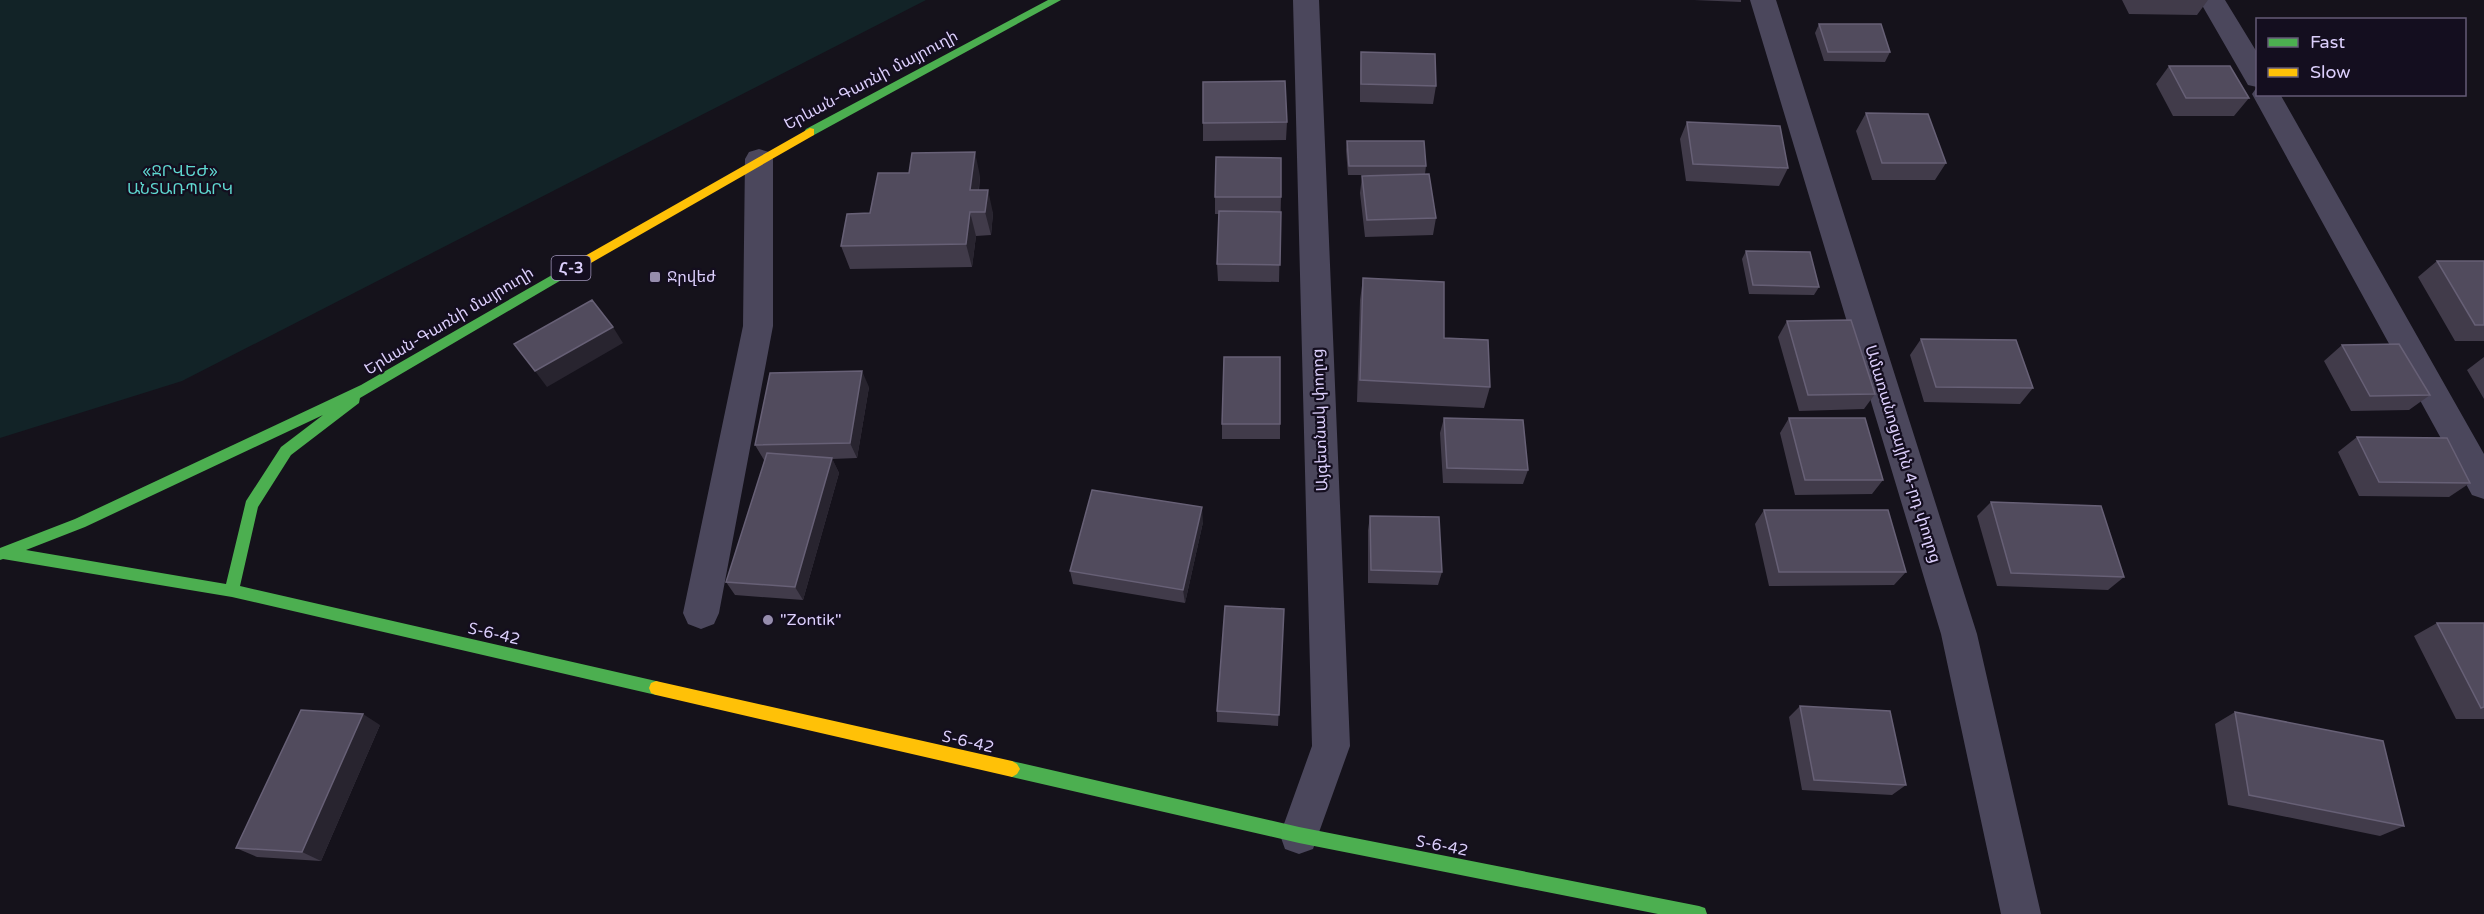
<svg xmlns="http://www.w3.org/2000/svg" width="2484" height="914" font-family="'Varela Round','Noto Sans Armenian',sans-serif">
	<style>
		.green { fill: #122327 }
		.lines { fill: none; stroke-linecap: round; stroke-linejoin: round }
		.street { fill: #4b475c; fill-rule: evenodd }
		.fast { fill: #4caf50; fill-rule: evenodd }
		.slow { fill: #ffc107; fill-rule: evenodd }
		.wall { fill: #413b4a }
		.shaded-wall { fill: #28242f }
		.building { fill: #514b5d; stroke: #676076; stroke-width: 1.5 }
		.poi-dot { fill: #968dad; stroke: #140e1f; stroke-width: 2 }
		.labels { text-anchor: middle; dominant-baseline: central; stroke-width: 4.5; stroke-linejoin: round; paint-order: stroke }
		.shield { fill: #140e1f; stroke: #a095ba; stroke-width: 1.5 }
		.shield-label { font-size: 15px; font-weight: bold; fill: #dccffc }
		.street-label { font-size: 16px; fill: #dccffc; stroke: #140e1f }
		.park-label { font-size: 16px; fill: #5fd8d0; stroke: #140e1f }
		.poi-label { font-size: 16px; fill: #dccffc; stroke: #140e1f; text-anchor: start }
	</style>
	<rect width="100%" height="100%" fill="#15121b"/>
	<path class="green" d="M 0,0 L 926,0 L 182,381 L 0,438 Z"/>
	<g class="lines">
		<path class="street" d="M 1293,0 L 1319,0 L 1350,746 L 1313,849 L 1299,854 L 1285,849 L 1280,835 L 1312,746 Z
			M 1750,0 L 1776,0 L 1977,634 L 2041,914 L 2001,914 L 1941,634 Z
			M 2199,0 L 2225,0 L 2258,54 L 2258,94 L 2280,94 L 2484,454 L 2484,499 L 2472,495 L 2252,94 L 2257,87 L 2248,85 Z
			M 759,149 L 769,152 L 773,159 L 773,326 L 719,613 L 714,624 L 701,629 L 688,624 L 683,613 L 743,326 L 745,159 L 749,152 Z"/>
		<path class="fast" d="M 1048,0 L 1061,0 L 814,135 L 810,136 L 804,132 L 806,129 Z
			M 559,271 L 565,276 L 563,279 L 360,398 L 359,403 L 291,455 L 258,507 L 240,586 L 656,681 L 661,683 L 663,688 L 661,693 L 656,695 L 232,597 L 3,559 L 0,560 L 0,548 L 75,519 L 361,385 ZM 323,415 L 281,447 L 246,501 L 226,584 L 26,550 L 85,527 Z
			M 1012,761 L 1299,827 L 1699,906 L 1705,908 L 1707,914 L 1658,914 L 1299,843 L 1012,777 L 1007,774 L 1004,769 L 1007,764 Z"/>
		<path class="slow" d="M 810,128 L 814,129 L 814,135 L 563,279 L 555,279 L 553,276 L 555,273 Z
			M 656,681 L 1012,761 L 1017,764 L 1020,769 L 1017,774 L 1012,777 L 656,695 L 651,693 L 649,688 L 651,683 Z"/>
	</g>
	<path class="wall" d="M 1694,0 L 1741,0 L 1741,2 Z
		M 2122,0 L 2208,0 L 2197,15 L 2129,14 Z
		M 1819,24 L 1890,52 L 1885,62 L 1824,61 L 1815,33 Z
		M 1361,52 L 1436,86 L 1433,104 L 1360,102 L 1360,70 Z
		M 2169,66 L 2249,98 L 2234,116 L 2173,116 L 2156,84 Z
		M 1866,113 L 1946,163 L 1935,180 L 1872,180 L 1856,131 Z
		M 1287,122 L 1286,140 L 1203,141 L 1203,123 Z
		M 1687,122 L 1788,168 L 1779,186 L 1686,181 L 1680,139 Z
		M 1347,141 L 1426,166 L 1425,174 L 1436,218 L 1433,235 L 1365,237 L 1360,193 L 1362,176 L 1385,175 L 1348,175 L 1346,150 Z
		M 980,176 L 979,190 L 993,213 L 991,235 L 976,236 L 972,267 L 850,269 L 841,246 L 870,213 Z
		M 1215,197 L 1281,197 L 1279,282 L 1218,281 L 1217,264 L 1219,214 L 1215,214 Z
		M 1746,251 L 1819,287 L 1814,295 L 1749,294 L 1742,259 Z
		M 2437,261 L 2484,261 L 2484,341 L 2455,341 L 2418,277 Z
		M 1363,278 L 1490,387 L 1484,408 L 1357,402 L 1360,300 Z
		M 1787,321 L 1875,394 L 1864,409 L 1799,411 L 1778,337 Z
		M 1921,339 L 2033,388 L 2020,404 L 1924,402 L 1910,355 Z
		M 2342,345 L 2430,395 L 2409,410 L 2351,411 L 2324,361 Z
		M 2484,357 L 2484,399 L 2467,370 Z
		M 869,387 L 857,458 L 832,459 L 839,473 L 803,600 L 735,595 L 726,582 L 765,460 L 764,460 L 755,445 Z
		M 1444,418 L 1528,470 L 1523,484 L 1443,483 L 1440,433 Z
		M 1789,418 L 1883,480 L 1872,494 L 1795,495 L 1780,433 Z
		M 1222,424 L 1280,424 L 1280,439 L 1222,439 Z
		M 2357,437 L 2470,483 L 2449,497 L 2359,496 L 2338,452 Z
		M 1991,502 L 2124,577 L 2108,590 L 1997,586 L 1977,516 Z
		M 1764,510 L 1906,572 L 1894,585 L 1769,586 L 1755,524 Z
		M 1370,516 L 1442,572 L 1438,585 L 1368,583 L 1368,530 Z
		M 1203,522 L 1185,603 L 1073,584 L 1070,571 Z
		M 1284,609 L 1278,726 L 1217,722 L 1217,711 Z
		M 2437,623 L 2484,623 L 2484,719 L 2456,719 L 2414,636 Z
		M 1800,706 L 1906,785 L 1892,795 L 1802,790 L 1789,717 Z
		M 2235,712 L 2404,826 L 2380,836 L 2228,805 L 2215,724 Z
		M 380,725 L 321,861 L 257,857 L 236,848 Z"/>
	<path class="shaded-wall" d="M 975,152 L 980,176 L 976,213 L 970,190 Z
		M 988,190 L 993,213 L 991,235 L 985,212 Z
		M 970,212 L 976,236 L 972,267 L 966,244 Z
		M 613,327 L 623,343 L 547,387 L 535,371 Z
		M 862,371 L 869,387 L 857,458 L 850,443 Z
		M 832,458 L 839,473 L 803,600 L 795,587 Z
		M 1202,507 L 1203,522 L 1185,603 L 1183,590 Z
		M 363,714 L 380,725 L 321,861 L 302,852 Z"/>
	<path class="building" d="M 1819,24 L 1881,24 L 1890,52 L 1828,52 Z
		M 1361,52 L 1435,54 L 1436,86 L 1361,84 Z
		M 2169,66 L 2230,66 L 2249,98 L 2186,98 Z
		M 1285,81 L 1287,122 L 1203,123 L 1203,82 Z
		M 1866,113 L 1928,114 L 1946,163 L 1882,163 Z
		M 1687,122 L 1780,126 L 1788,168 L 1693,164 Z
		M 1347,141 L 1424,141 L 1426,166 L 1349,166 Z
		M 975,152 L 970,190 L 988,190 L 985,212 L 970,212 L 966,244 L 841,246 L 847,214 L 870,213 L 878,173 L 909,173 L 912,153 Z
		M 1216,157 L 1281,158 L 1281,197 L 1215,197 Z
		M 1429,174 L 1436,218 L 1367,220 L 1362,176 Z
		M 1219,211 L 1281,212 L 1280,265 L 1217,264 Z
		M 1746,251 L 1810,252 L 1819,287 L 1753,285 Z
		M 2437,261 L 2484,261 L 2484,325 L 2475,325 Z
		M 1363,278 L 1444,282 L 1444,338 L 1488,340 L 1490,387 L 1360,380 Z
		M 592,300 L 613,327 L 535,371 L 514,344 Z
		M 1851,320 L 1875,394 L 1808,395 L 1787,321 Z
		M 1921,339 L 2016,340 L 2033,388 L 1936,387 Z
		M 2399,344 L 2430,395 L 2370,396 L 2342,345 Z
		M 1224,357 L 1280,357 L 1280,424 L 1222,424 Z
		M 862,371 L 850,443 L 755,445 L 770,373 Z
		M 1444,418 L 1523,420 L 1528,470 L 1447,468 Z
		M 1789,418 L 1865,418 L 1883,480 L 1805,480 Z
		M 2357,437 L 2447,438 L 2470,483 L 2379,482 Z
		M 767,453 L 832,458 L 795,587 L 726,582 Z
		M 1092,490 L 1202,507 L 1183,590 L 1070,571 Z
		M 1991,502 L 2101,506 L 2124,577 L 2011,573 Z
		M 1764,510 L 1888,510 L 1906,572 L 1779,572 Z
		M 1370,516 L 1439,517 L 1442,572 L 1371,570 Z
		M 1225,606 L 1284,609 L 1279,715 L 1217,711 Z
		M 2437,623 L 2484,623 L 2484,707 L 2481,708 Z
		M 1800,706 L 1890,711 L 1906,785 L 1814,780 Z
		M 301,710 L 363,714 L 302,852 L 236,848 Z
		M 2235,712 L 2383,741 L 2404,826 L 2249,795 Z"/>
	<g class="poi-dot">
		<rect x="649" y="271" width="12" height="12" rx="3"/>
		<circle cx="768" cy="620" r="6"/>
	</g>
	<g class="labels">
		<rect class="shield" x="551.5" y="256" width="39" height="24" rx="4.5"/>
		<g class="shield-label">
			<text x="571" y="268">Հ-3</text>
		</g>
		<g class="street-label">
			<text transform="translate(871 80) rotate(-28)">Երևան-Գառնի մայրուղի</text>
			<text transform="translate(449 321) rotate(-31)">Երևան-Գառնի մայրուղի</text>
			<text transform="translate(1320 420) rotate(-92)">Այգետնակ փողոց</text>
			<text transform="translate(1903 454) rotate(73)">Ամառանոցային 4-րդ փողոց</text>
			<text transform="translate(494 634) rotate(13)">Տ-6-42</text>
			<text transform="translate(968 742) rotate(13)">Տ-6-42</text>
			<text transform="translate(1442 846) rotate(11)">Տ-6-42</text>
		</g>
		<g class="park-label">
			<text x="180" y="171">«ՋՐՎԵԺ»<tspan x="180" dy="18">ԱՆՏԱՌՊԱՐԿ</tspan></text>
		</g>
		<g class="poi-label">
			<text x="667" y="277">Ջրվեժ</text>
			<text x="780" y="620">"Zontik"</text>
		</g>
	</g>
	<rect x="2256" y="18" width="210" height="78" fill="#140e1f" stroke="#645b77" stroke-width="1.5"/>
	<rect x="2268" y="38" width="30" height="9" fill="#4caf50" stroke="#645b77" stroke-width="1.5"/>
	<text x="2310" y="48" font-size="18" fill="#dccffc">Fast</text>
	<rect x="2268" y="68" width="30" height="9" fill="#ffc107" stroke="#645b77" stroke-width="1.5"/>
	<text x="2310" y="78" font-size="18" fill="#dccffc">Slow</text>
</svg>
